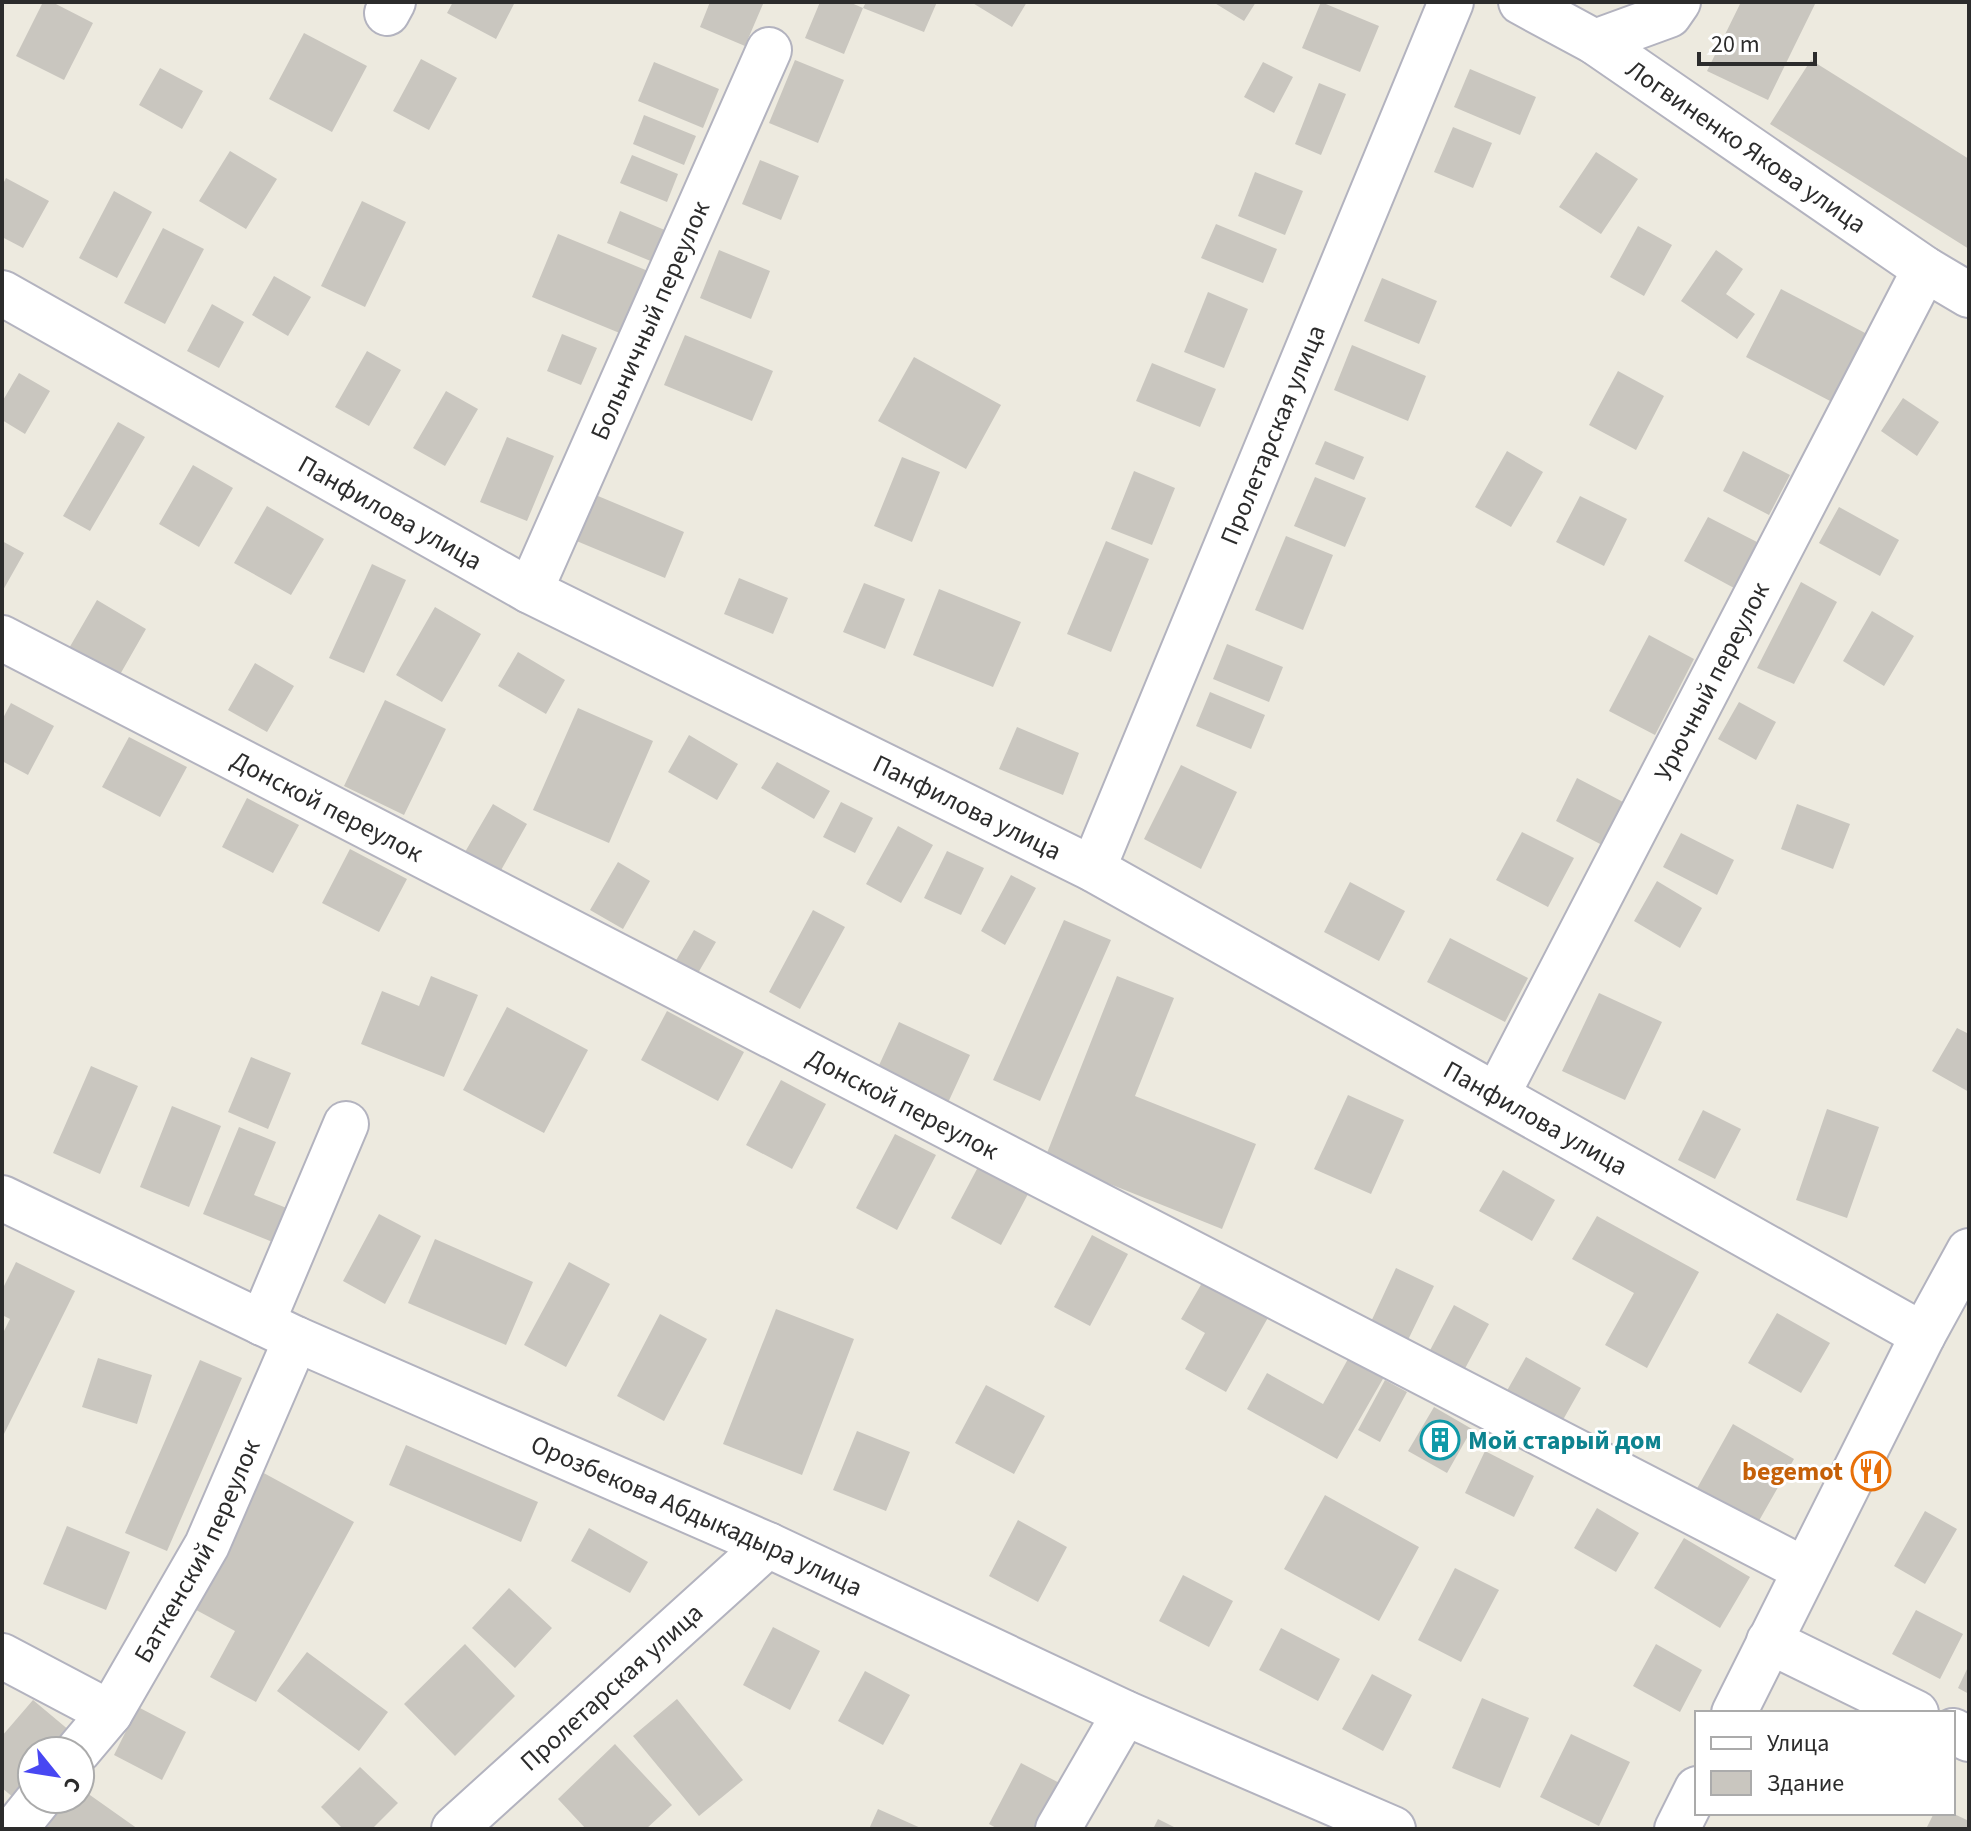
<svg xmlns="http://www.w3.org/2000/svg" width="1971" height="1831" font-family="'Source Sans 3',sans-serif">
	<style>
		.building { fill: #c9c6bf }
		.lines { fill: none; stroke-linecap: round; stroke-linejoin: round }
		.minor-casing { stroke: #b3b3bf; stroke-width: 48 }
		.minor { stroke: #fff; stroke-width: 44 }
		.labels { text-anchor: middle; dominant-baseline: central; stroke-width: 6; stroke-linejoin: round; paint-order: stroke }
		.street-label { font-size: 26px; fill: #2c2c2c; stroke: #fff }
		.culture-label { font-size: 26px; font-weight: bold; fill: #0d838f; stroke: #fff; text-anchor: start }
		.food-label { font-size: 26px; font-weight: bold; fill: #c56008; stroke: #fff; text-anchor: end }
	</style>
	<rect width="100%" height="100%" fill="#edeadf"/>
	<path class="building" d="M 43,2 L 52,2 L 93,23 L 64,80 L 16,56 Z
		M 453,2 L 515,2 L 496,39 L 447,13 Z
		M 710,2 L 759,2 L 763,4 L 745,46 L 700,27 Z
		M 820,2 L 849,2 L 863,8 L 866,2 L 937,2 L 924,32 L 863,8 L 844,54 L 805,38 Z
		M 971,2 L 1027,2 L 1012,27 Z
		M 1213,2 L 1256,2 L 1244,21 Z
		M 1321,2 L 1379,26 L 1360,72 L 1302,48 Z
		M 1741,2 L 1816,2 L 1768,100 L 1707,71 Z
		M 304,33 L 367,66 L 332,132 L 269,99 Z
		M 421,59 L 457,78 L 429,130 L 393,111 Z
		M 795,60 L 844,80 L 818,143 L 769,123 Z
		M 1811,60 L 1969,159 L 1969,249 L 1770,124 Z
		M 654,62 L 719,89 L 703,128 L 638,101 Z
		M 1263,62 L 1293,77 L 1274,113 L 1244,97 Z
		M 160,68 L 203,91 L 182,129 L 139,105 Z
		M 1470,69 L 1536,97 L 1520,135 L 1454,107 Z
		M 1319,83 L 1346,94 L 1321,155 L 1295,144 Z
		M 644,115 L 696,136 L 684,165 L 633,144 Z
		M 1453,127 L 1492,143 L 1473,188 L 1434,172 Z
		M 230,151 L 277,179 L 246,229 L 199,201 Z
		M 1596,152 L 1638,179 L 1601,234 L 1559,207 Z
		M 632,155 L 678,174 L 667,202 L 620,183 Z
		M 760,160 L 799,176 L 781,220 L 742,204 Z
		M 1255,172 L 1303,191 L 1285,235 L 1238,216 Z
		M 6,178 L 49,201 L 23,248 L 2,237 L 2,186 Z
		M 114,191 L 152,212 L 117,278 L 79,258 Z
		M 362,201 L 406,222 L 365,307 L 321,286 Z
		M 620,211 L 667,231 L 653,262 L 607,243 Z
		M 1216,224 L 1277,249 L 1263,283 L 1201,258 Z
		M 1638,226 L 1672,245 L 1644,296 L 1610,277 Z
		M 163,228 L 204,249 L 165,324 L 124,303 Z
		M 558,234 L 648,271 L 622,334 L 532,297 Z
		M 719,250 L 770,271 L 751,319 L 700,298 Z
		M 1716,250 L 1743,269 L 1726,294 L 1755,314 L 1737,339 L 1681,301 Z
		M 274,276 L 311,297 L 288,336 L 252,315 Z
		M 1382,278 L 1437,301 L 1419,344 L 1364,321 Z
		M 1781,289 L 1867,334 L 1832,402 L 1746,357 Z
		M 1208,292 L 1248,309 L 1224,368 L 1184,352 Z
		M 212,304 L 244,322 L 219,368 L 187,351 Z
		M 562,334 L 597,348 L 581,385 L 547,371 Z
		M 685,335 L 773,371 L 752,421 L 664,385 Z
		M 1352,345 L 1426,376 L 1408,421 L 1334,390 Z
		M 367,351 L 401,370 L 369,426 L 335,407 Z
		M 914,357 L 1001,405 L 966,469 L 878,421 Z
		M 1152,363 L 1216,389 L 1200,427 L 1136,401 Z
		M 1618,371 L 1664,396 L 1636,450 L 1589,425 Z
		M 19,373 L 50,391 L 25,434 L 2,420 L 2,402 Z
		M 446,391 L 478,409 L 445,466 L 413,448 Z
		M 1903,398 L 1939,422 L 1917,456 L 1881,431 Z
		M 118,422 L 145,437 L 90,531 L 63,516 Z
		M 507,437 L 554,456 L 527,521 L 480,502 Z
		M 1325,441 L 1364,457 L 1354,480 L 1315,464 Z
		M 1507,451 L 1543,472 L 1511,527 L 1475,507 Z
		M 1743,451 L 1790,475 L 1769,515 L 1723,491 Z
		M 902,457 L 940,472 L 912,542 L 874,526 Z
		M 193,465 L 233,488 L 199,547 L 159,524 Z
		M 1134,471 L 1175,488 L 1152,545 L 1111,529 Z
		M 1315,477 L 1366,498 L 1345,547 L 1294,526 Z
		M 586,491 L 684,532 L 665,578 L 567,537 Z
		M 1580,496 L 1627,519 L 1604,566 L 1556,542 Z
		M 267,506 L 324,539 L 291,595 L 234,563 Z
		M 1839,507 L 1899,540 L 1880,576 L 1819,543 Z
		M 1708,517 L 1757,542 L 1734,588 L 1684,561 Z
		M 1286,536 L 1333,555 L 1303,630 L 1255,610 Z
		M 2,541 L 24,553 L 2,592 Z
		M 1106,541 L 1149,559 L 1111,652 L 1067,634 Z
		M 372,564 L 406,580 L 364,673 L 329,658 Z
		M 739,578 L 788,598 L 773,634 L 724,614 Z
		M 1801,582 L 1837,602 L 1794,684 L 1757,668 Z
		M 864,583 L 905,599 L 885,649 L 843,632 Z
		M 939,589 L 1021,622 L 993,687 L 913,655 Z
		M 97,600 L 146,629 L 118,678 L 68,650 Z
		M 435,607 L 481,634 L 442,702 L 396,675 Z
		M 1872,611 L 1914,636 L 1884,686 L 1843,661 Z
		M 1649,635 L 1694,659 L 1655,735 L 1609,711 Z
		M 1227,644 L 1283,667 L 1269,702 L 1213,679 Z
		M 518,652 L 565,680 L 546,714 L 498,686 Z
		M 255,663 L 294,686 L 267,732 L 228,710 Z
		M 1210,692 L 1265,715 L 1251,749 L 1196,726 Z
		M 385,700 L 446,729 L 404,815 L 344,786 Z
		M 1739,702 L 1776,722 L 1756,760 L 1718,739 Z
		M 11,703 L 54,726 L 28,775 L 2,761 L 2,720 Z
		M 578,708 L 653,741 L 609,843 L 533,810 Z
		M 1017,727 L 1079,753 L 1063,795 L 999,769 Z
		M 689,735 L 738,764 L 717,800 L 668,772 Z
		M 129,737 L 187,767 L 160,817 L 102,787 Z
		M 777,762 L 830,791 L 814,819 L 761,788 Z
		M 1181,765 L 1237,792 L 1201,869 L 1144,839 Z
		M 1577,778 L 1625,803 L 1604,846 L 1556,821 Z
		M 247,798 L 299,825 L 273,873 L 222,847 Z
		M 841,802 L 873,818 L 855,853 L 823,837 Z
		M 493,804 L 527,824 L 500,872 L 465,852 Z
		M 1797,804 L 1850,824 L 1833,869 L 1781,849 Z
		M 898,826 L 933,845 L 901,903 L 866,884 Z
		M 1522,832 L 1574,858 L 1548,907 L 1496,880 Z
		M 1681,833 L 1734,860 L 1717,895 L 1663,867 Z
		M 350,849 L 407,879 L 379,932 L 322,903 Z
		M 947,851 L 984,868 L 961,915 L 924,898 Z
		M 618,862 L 650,881 L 623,929 L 590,910 Z
		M 1011,875 L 1036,888 L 1005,945 L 981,931 Z
		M 1657,881 L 1702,908 L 1680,948 L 1634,921 Z
		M 1350,882 L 1405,911 L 1379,961 L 1324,932 Z
		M 813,910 L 845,927 L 800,1009 L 769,992 Z
		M 1064,920 L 1111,940 L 1040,1101 L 993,1080 Z
		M 694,930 L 716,942 L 694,980 L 672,967 Z
		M 1450,938 L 1528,978 L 1505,1022 L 1427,982 Z
		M 431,976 L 478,995 L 444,1077 L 361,1044 L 382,991 L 419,1006 Z
		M 1117,976 L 1174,998 L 1135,1096 L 1256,1144 L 1222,1229 L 1045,1158 Z
		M 1599,993 L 1662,1022 L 1625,1100 L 1562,1071 Z
		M 507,1007 L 588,1050 L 544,1133 L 463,1090 Z
		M 667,1011 L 744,1052 L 718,1101 L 641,1060 Z
		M 899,1022 L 970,1055 L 946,1107 L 875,1074 Z
		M 1957,1028 L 1969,1034 L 1969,1092 L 1932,1071 Z
		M 251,1057 L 291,1073 L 268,1129 L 228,1112 Z
		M 91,1066 L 138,1086 L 100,1174 L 53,1153 Z
		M 781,1080 L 826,1104 L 792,1169 L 746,1145 Z
		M 1348,1095 L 1404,1120 L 1371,1194 L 1314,1169 Z
		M 172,1106 L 221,1126 L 189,1207 L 140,1187 Z
		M 1827,1109 L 1879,1127 L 1847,1218 L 1796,1200 Z
		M 1703,1110 L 1741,1129 L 1715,1179 L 1678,1160 Z
		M 239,1127 L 276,1142 L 254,1195 L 294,1211 L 280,1245 L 203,1214 Z
		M 895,1134 L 936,1155 L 897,1230 L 856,1208 Z
		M 978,1167 L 1028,1194 L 1001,1245 L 951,1218 Z
		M 1503,1170 L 1555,1200 L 1532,1241 L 1479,1211 Z
		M 379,1214 L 421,1236 L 385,1304 L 343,1281 Z
		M 1597,1216 L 1699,1272 L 1647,1368 L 1605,1345 L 1634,1293 L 1572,1259 Z
		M 1092,1235 L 1128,1254 L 1090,1326 L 1054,1307 Z
		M 435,1239 L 533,1282 L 506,1345 L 408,1303 Z
		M 16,1262 L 75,1291 L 2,1438 L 2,1335 L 10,1319 L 2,1315 L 2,1290 Z
		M 569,1262 L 610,1284 L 566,1367 L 524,1345 Z
		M 1396,1268 L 1434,1286 L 1407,1342 L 1370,1324 Z
		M 1209,1271 L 1274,1307 L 1226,1392 L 1185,1369 L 1205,1333 L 1181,1319 Z
		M 1454,1305 L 1489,1324 L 1462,1374 L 1427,1356 Z
		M 776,1309 L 854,1339 L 802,1475 L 723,1444 Z
		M 1777,1313 L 1830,1343 L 1801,1393 L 1748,1363 Z
		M 660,1314 L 707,1339 L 664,1421 L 617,1396 Z
		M 1353,1350 L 1388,1370 L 1337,1459 L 1247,1409 L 1267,1373 L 1323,1404 Z
		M 1526,1357 L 1581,1388 L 1555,1434 L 1500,1403 Z
		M 98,1358 L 152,1375 L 137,1424 L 82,1407 Z
		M 200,1360 L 242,1378 L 167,1551 L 125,1533 Z
		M 1385,1380 L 1407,1392 L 1380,1442 L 1358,1430 Z
		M 986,1385 L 1045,1416 L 1014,1474 L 955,1443 Z
		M 1434,1407 L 1472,1429 L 1447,1473 L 1408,1451 Z
		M 1733,1424 L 1794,1459 L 1756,1526 L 1695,1492 Z
		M 857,1431 L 910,1452 L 886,1511 L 833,1490 Z
		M 406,1445 L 538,1502 L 521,1542 L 389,1485 Z
		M 1485,1451 L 1534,1476 L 1514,1517 L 1465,1493 Z
		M 260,1471 L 354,1522 L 256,1702 L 210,1677 L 235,1631 L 187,1605 Z
		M 1325,1495 L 1419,1547 L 1379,1621 L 1284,1569 Z
		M 1597,1508 L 1639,1533 L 1616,1572 L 1574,1548 Z
		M 1925,1511 L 1957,1529 L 1925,1584 L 1894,1566 Z
		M 1018,1520 L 1067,1547 L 1038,1602 L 989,1576 Z
		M 67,1526 L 130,1552 L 106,1610 L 43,1584 Z
		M 589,1528 L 648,1562 L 630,1593 L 571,1561 Z
		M 1684,1538 L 1750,1577 L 1720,1628 L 1654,1588 Z
		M 1455,1568 L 1499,1590 L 1461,1662 L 1418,1640 Z
		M 1183,1575 L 1233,1601 L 1209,1647 L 1159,1621 Z
		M 509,1588 L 552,1628 L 515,1668 L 472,1628 Z
		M 1916,1610 L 1963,1634 L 1940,1679 L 1892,1654 Z
		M 773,1627 L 820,1651 L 790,1710 L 743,1685 Z
		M 1281,1628 L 1340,1659 L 1318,1701 L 1259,1670 Z
		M 465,1644 L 515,1696 L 455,1756 L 404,1704 Z
		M 1656,1644 L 1702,1670 L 1680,1712 L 1633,1686 Z
		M 307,1652 L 388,1712 L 359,1751 L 277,1691 Z
		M 1969,1665 L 1969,1694 L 1958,1688 Z
		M 865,1671 L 910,1695 L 883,1745 L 838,1721 Z
		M 1372,1674 L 1412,1695 L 1383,1751 L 1342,1729 Z
		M 1482,1698 L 1529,1718 L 1500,1788 L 1452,1768 Z
		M 677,1699 L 743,1780 L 699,1816 L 633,1736 Z
		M 33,1700 L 70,1731 L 54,1751 L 32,1751 L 32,1777 L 14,1798 L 2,1788 L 2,1736 Z
		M 138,1707 L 186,1732 L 162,1780 L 114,1755 Z
		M 1571,1734 L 1630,1762 L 1599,1826 L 1540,1797 Z
		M 615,1744 L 672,1805 L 646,1829 L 586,1829 L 558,1799 Z
		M 1021,1763 L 1073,1790 L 1053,1829 L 998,1829 L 989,1824 Z
		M 360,1767 L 398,1803 L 372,1829 L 343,1829 L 321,1807 Z
		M 80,1788 L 138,1829 L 46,1829 L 67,1799 L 80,1799 Z
		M 878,1809 L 923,1829 L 869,1829 Z
		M 1934,1813 L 1952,1813 L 1969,1821 L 1969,1829 L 1926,1829 Z
		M 1158,1819 L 1178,1829 L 1153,1829 Z"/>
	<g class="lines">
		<g class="minor-casing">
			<g id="minor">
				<path id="s1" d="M 1521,2 L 1595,42 L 1925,269 L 1969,295"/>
				<path d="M 387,13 L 393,2"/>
				<path d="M 1595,42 L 1669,15 L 1678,2"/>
				<path id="s2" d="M 2,293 L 530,591 L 1093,869 L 1923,1335"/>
				<path id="s3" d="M 530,591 L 769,50"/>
				<path id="s4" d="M 2,638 L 1805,1570"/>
				<path id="s5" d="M 1093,869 L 1451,2"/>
				<path id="s6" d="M 1497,1095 L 1925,269"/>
				<path id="s7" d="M 2,1198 L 296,1339 L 768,1545 L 1125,1713 L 1393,1829"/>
				<path d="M 262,1323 L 346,1124"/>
				<path d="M 1769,1641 L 1916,1713"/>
				<path d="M 2,1656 L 110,1713"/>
				<path d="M 1734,1713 L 1923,1335 L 1969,1251"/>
				<path d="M 1953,1731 L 1969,1739"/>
				<path id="s8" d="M 78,1751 L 110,1713 L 207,1545 L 296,1339"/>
				<path d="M 15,1829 L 39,1799"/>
				<path id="s9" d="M 454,1829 L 768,1545"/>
				<path d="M 1058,1829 L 1125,1713"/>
				<path d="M 1677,1829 L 1697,1789"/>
			</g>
		</g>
		<use href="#minor" class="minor"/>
	</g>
	<defs>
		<g id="building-ring" transform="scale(2)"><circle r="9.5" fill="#fff" stroke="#0f9aa8" stroke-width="1.5"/><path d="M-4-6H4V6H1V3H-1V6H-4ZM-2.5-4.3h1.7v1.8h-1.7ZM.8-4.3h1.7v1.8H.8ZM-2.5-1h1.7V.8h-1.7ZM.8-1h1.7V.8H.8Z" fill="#0f9aa8"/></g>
		<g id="restaurant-ring" transform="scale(2)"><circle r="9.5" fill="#fff" stroke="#e8710a" stroke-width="1.5"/><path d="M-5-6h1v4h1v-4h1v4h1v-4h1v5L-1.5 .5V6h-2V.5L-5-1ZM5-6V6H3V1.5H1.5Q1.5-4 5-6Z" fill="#e8710a"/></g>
	</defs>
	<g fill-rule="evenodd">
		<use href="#building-ring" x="1440" y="1440"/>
		<use href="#restaurant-ring" x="1871" y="1471"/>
	</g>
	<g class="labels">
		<g class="street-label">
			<text stroke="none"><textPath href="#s1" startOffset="268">Логвиненко Якова улица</textPath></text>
			<text stroke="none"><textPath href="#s3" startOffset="296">Больничный переулок</textPath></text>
			<text stroke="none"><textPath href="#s5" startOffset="470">Пролетарская улица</textPath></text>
			<text stroke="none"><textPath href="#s2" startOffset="446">Панфилова улица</textPath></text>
			<text stroke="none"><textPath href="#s6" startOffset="466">Урючный переулок</textPath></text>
			<text stroke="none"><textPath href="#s4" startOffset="366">Донской переулок</textPath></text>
			<text stroke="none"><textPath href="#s2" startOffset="1094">Панфилова улица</textPath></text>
			<text stroke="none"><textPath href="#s4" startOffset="1014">Донской переулок</textPath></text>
			<text stroke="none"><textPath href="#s2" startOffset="1742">Панфилова улица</textPath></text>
			<text stroke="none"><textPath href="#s7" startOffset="764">Орозбекова Абдыкадыра улица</textPath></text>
			<text stroke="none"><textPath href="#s8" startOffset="234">Баткенский переулок</textPath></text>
			<text stroke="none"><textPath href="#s9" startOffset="212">Пролетарская улица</textPath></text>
		</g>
		<g class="culture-label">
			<text x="1468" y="1440">Мой старый дом</text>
		</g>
		<g class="food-label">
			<text x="1843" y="1471">begemot</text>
		</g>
	</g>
	<rect width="1971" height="1831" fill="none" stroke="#2c2c2c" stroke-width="8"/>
	<rect x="1695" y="1711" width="260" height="104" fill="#ffffff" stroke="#ababab" stroke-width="2"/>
	<rect x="1711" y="1737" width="40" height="12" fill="#ffffff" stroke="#ababab" stroke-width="2"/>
	<text x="1767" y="1751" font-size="24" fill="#2c2c2c">Улица</text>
	<rect x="1711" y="1771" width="40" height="24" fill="#c9c6bf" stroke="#ababab" stroke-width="2"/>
	<text x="1767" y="1791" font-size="24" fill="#2c2c2c">Здание</text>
	<g transform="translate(56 1775) rotate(120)"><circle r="38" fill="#ffffff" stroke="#ababab" stroke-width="2"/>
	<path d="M0-6L14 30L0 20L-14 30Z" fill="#4847f2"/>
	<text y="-12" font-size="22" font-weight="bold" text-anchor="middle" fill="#2c2c2c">С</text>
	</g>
	<path d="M1699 52v12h116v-12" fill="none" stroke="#2c2c2c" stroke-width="4"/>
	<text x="1711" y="52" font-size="24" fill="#2c2c2c" stroke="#ffffff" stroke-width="6" paint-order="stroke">20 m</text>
</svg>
